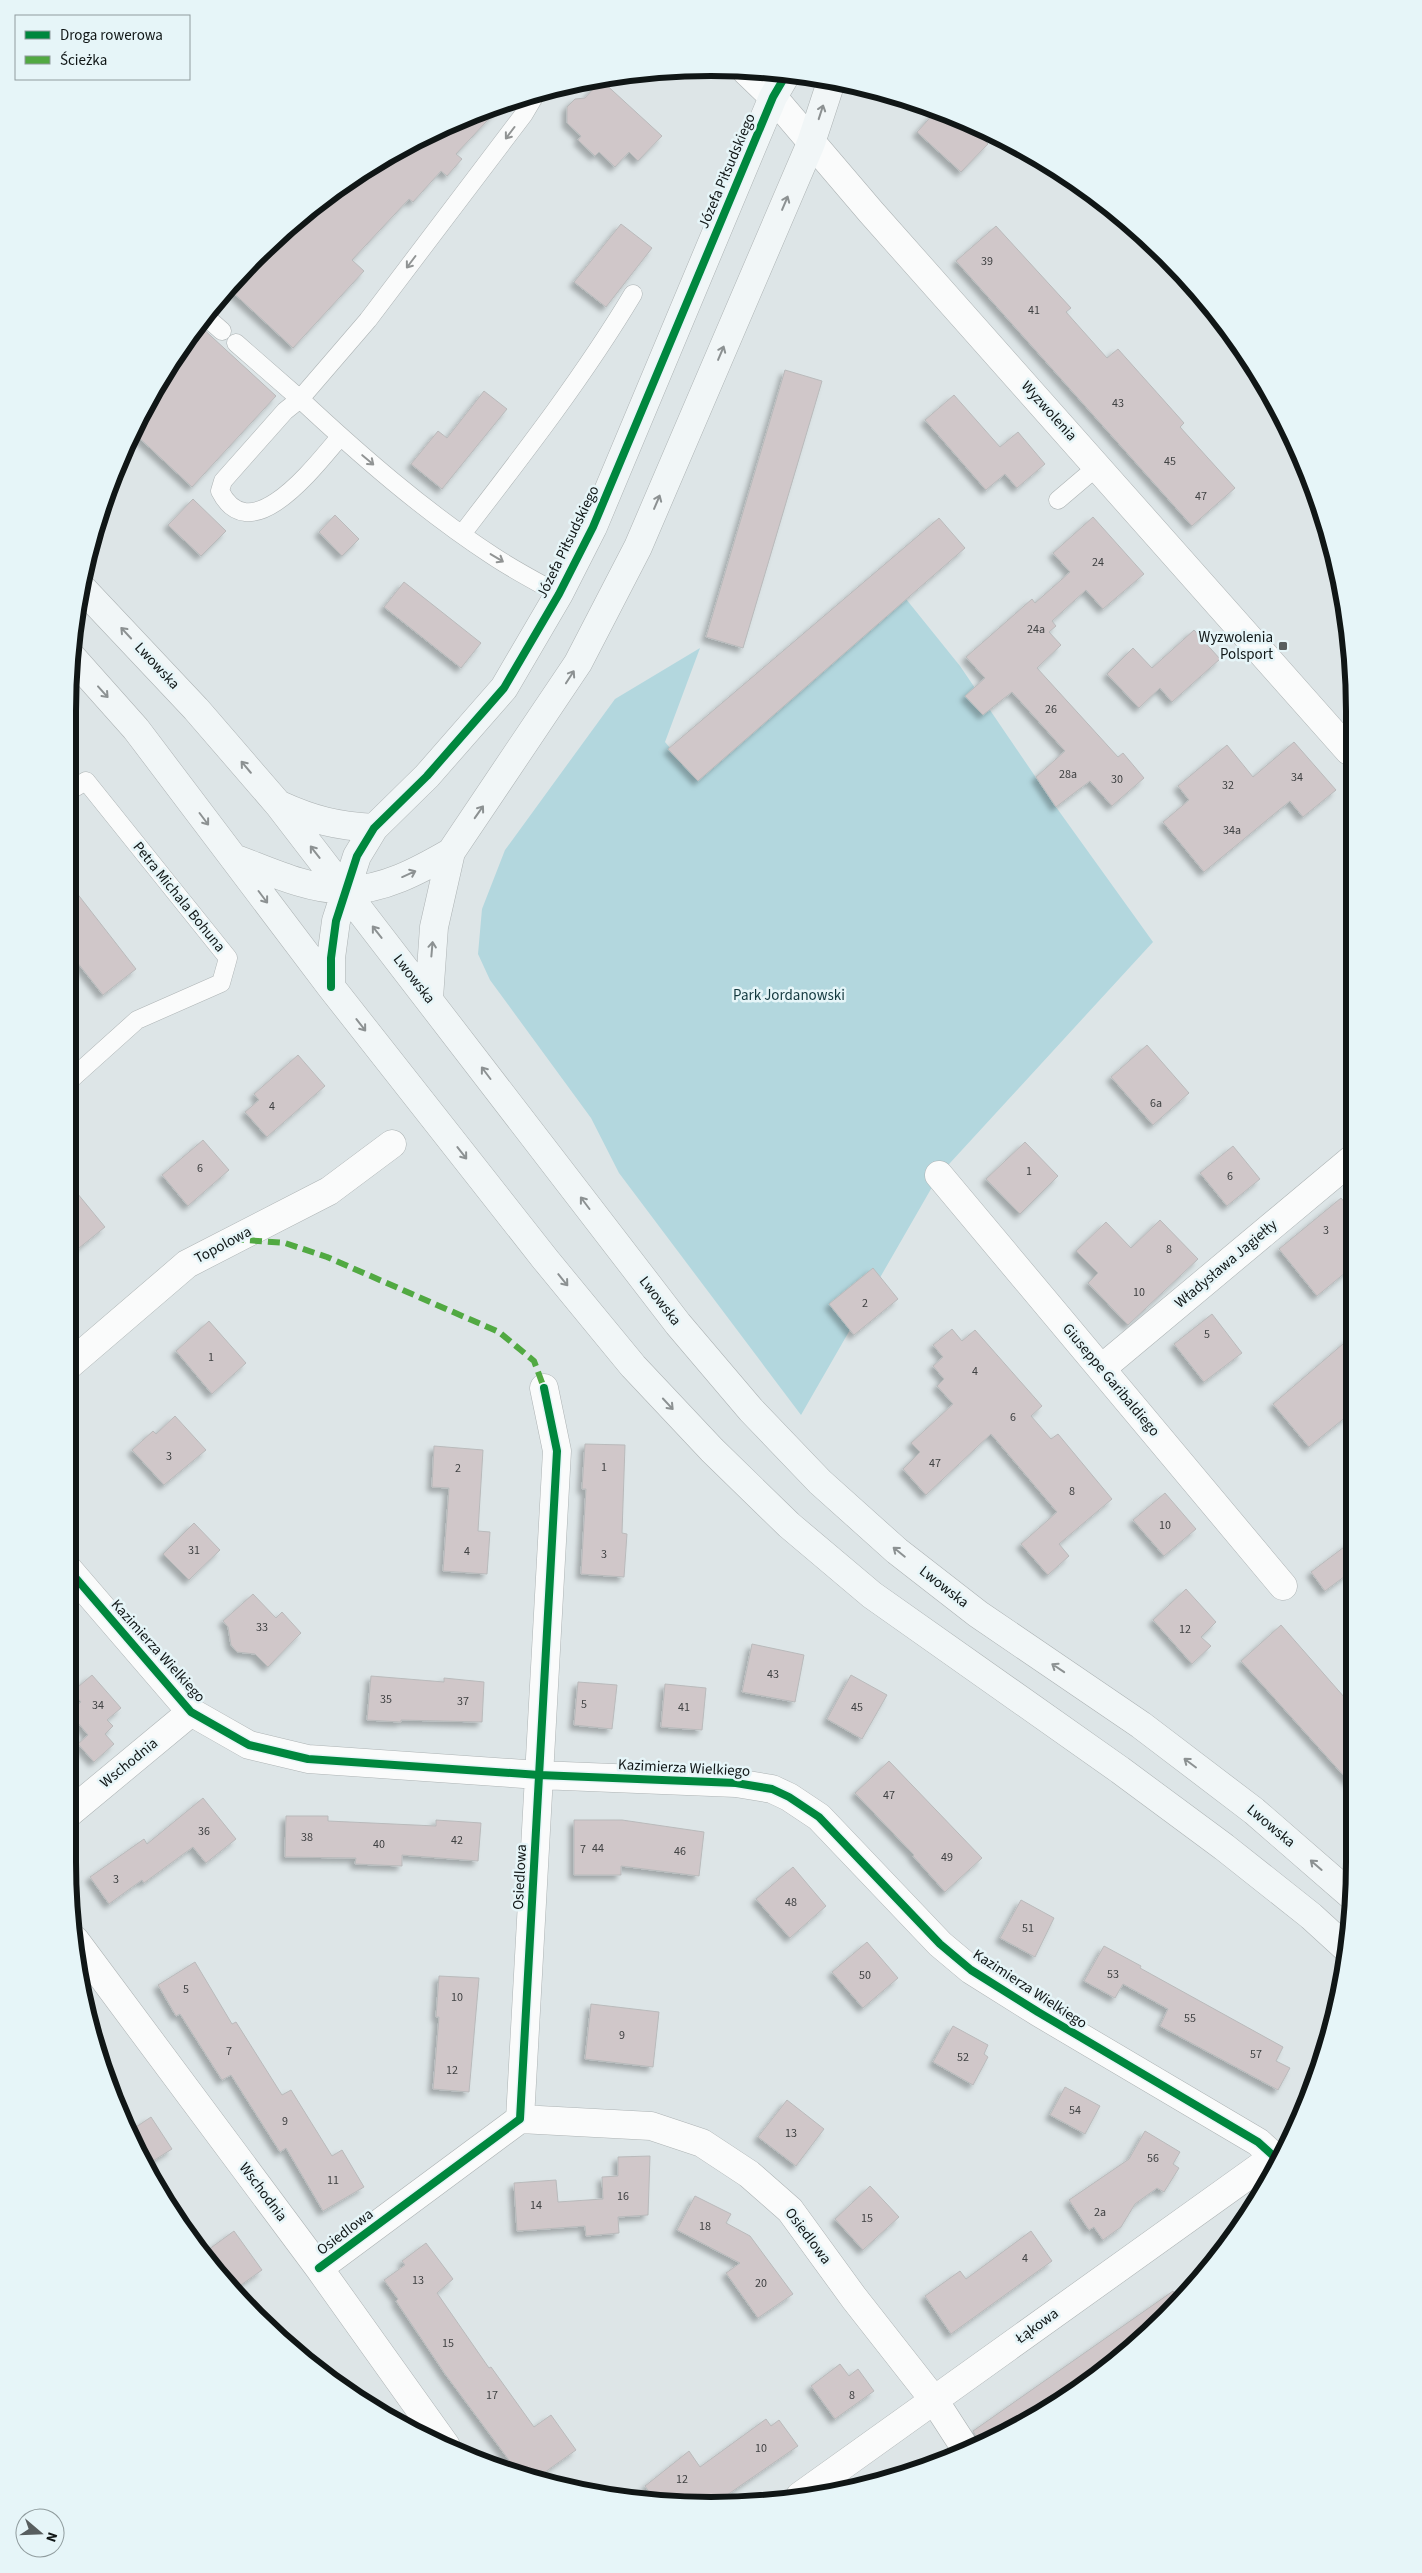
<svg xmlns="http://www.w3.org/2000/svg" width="1422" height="2573" font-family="'Source Sans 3',sans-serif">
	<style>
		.green { fill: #b3d7de }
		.building { fill: #d0c7c9; stroke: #b9babb; filter: url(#shadow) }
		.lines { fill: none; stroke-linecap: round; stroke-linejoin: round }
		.lane-casing { stroke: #adb3b4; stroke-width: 19 }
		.street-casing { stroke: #adb3b4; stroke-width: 29 }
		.secondary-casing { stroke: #adb3b4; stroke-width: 29 }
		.lane { stroke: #fafbfb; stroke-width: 18 }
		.street { stroke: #fafbfb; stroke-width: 28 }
		.secondary { stroke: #f1f6f7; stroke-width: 28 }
		.quiet { stroke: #51a942; stroke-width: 6; stroke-dasharray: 12 6; stroke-linecap: butt }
		.cycleway-casing { stroke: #e6f5f8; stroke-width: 11 }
		.cycleway { stroke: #00873e; stroke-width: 8 }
		.oneway { stroke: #8c9192 }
		.oneway2 { stroke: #919494 }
		.poi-dot { fill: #585e5f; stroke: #e6f5f8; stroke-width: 2 }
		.labels { text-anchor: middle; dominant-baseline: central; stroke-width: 5; stroke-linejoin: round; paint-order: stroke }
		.number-label { font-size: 12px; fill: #404243 }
		.street-label { font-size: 15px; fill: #101616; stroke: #e6f5f8 }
		.poi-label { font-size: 15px; fill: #101616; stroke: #e6f5f8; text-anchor: end }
		.park-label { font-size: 15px; fill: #14383e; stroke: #e6f5f8 }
		.rim { fill: none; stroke: #101616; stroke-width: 6 }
	</style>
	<defs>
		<filter id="shadow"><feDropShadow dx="-4.5" dy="4.5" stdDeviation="2.5" flood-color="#0004"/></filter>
	</defs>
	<rect width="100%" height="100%" fill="#dde5e7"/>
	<path class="green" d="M 906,599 L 960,666 L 1056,807 L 1153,942 L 939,1175 L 801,1415 L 619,1173 L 591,1118 L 490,980 L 478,954 L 482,909 L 505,850 L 615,699 L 700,648 L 665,742 L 698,781 Z"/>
	<path class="building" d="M 601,80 L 662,136 L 638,161 L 629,152 L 615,167 L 599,152 L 595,156 L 578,140 L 581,136 L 567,123 L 567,107 L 575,99 L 585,98 Z
		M 502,105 L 456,154 L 462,159 L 447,176 L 441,171 L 413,202 L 409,199 L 352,260 L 364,271 L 293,348 L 227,287 L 302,216 L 307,221 L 335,191 L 426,134 Z
		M 937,110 L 966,123 L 988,144 L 961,172 L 917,132 Z
		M 621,224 L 652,248 L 606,307 L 574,282 Z
		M 996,226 L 1071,308 L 1066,312 L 1107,358 L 1118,349 L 1184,423 L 1180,427 L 1235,488 L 1192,526 L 956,261 Z
		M 199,325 L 276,396 L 192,487 L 135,434 L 154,390 Z
		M 785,370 L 822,381 L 743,648 L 706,637 Z
		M 484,391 L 507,409 L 442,489 L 411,464 L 438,431 L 447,438 Z
		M 954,395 L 1000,447 L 1018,432 L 1045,464 L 1017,488 L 1005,474 L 986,490 L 925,420 Z
		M 193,499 L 226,531 L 201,556 L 168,525 Z
		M 335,515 L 359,539 L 342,556 L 319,532 Z
		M 1093,517 L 1144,574 L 1103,609 L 1086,590 L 1052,621 L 1056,626 L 1049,632 L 1061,645 L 1037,668 L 1118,757 L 1123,753 L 1144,778 L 1112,806 L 1090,781 L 1056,807 L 1036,777 L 1065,751 L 1012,692 L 983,715 L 965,696 L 985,678 L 966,657 L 1032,599 L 1035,603 L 1070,572 L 1053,553 Z
		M 939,518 L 965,548 L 698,781 L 668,749 Z
		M 404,582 L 481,643 L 461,668 L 384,607 Z
		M 1194,630 L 1220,659 L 1172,702 L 1160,688 L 1139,708 L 1107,674 L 1133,648 L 1152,668 Z
		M 1294,742 L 1336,790 L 1303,817 L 1290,801 L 1204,872 L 1163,822 L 1189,800 L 1178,786 L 1227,745 L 1253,777 Z
		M 69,883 L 136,969 L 103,995 L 69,952 Z
		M 1147,1045 L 1189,1093 L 1153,1125 L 1111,1077 Z
		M 298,1055 L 325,1086 L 267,1137 L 245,1112 L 259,1100 L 254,1094 Z
		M 203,1140 L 229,1170 L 188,1206 L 162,1175 Z
		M 1025,1142 L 1058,1176 L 1020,1214 L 986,1179 Z
		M 1233,1146 L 1260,1179 L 1227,1206 L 1200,1173 Z
		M 68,1182 L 105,1227 L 68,1257 Z
		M 1341,1198 L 1351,1210 L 1351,1268 L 1317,1296 L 1279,1249 Z
		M 1160,1220 L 1198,1259 L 1128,1325 L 1088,1283 L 1098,1273 L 1076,1251 L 1106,1222 L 1131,1248 Z
		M 873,1268 L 898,1299 L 854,1335 L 829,1304 Z
		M 1212,1314 L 1242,1353 L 1204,1382 L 1174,1344 Z
		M 209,1321 L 246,1363 L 212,1394 L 176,1351 Z
		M 952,1329 L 962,1341 L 975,1330 L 1042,1406 L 1031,1416 L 1051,1439 L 1058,1434 L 1112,1499 L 1059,1544 L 1069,1556 L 1048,1575 L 1021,1544 L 1057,1512 L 991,1434 L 926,1495 L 903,1469 L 920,1452 L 911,1443 L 953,1404 L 937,1386 L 944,1379 L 933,1366 L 943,1357 L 933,1345 Z
		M 1351,1337 L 1352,1412 L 1309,1447 L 1273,1404 Z
		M 175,1416 L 206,1450 L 164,1485 L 132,1450 L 153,1431 L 156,1434 Z
		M 585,1444 L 625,1445 L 622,1533 L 627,1534 L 624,1577 L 581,1574 L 586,1489 L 582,1489 Z
		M 434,1446 L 483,1450 L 478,1531 L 490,1532 L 487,1574 L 443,1571 L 449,1488 L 432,1487 Z
		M 1165,1493 L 1196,1529 L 1164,1556 L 1133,1520 Z
		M 194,1523 L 220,1550 L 189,1580 L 163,1554 Z
		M 1352,1541 L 1352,1571 L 1325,1591 L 1311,1572 Z
		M 1186,1589 L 1216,1622 L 1201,1637 L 1211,1646 L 1192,1664 L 1153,1620 Z
		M 253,1594 L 276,1618 L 282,1612 L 301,1633 L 268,1667 L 255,1654 L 237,1652 L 231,1645 L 228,1627 L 223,1621 Z
		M 1281,1625 L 1352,1706 L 1353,1786 L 1241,1661 Z
		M 752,1644 L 804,1655 L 795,1702 L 742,1692 Z
		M 92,1675 L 121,1708 L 107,1720 L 113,1726 L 105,1734 L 114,1744 L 94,1762 L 78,1744 L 88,1735 L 69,1712 L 81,1702 L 72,1692 Z
		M 851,1675 L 887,1695 L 862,1739 L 827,1719 Z
		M 371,1676 L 444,1682 L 444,1678 L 484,1682 L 482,1722 L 401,1720 L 401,1722 L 367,1720 Z
		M 578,1682 L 617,1685 L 612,1729 L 574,1725 Z
		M 665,1684 L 706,1688 L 702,1730 L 661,1727 Z
		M 889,1761 L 982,1858 L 945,1892 L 913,1856 L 914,1855 L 855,1793 Z
		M 203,1798 L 236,1839 L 206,1863 L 193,1847 L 144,1883 L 142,1880 L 109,1904 L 90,1877 L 144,1839 L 147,1844 Z
		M 286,1816 L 328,1816 L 328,1821 L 436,1826 L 436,1820 L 481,1823 L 478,1861 L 402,1855 L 402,1866 L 355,1864 L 356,1858 L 285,1857 Z
		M 574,1820 L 622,1820 L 704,1832 L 699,1876 L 621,1866 L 621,1875 L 574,1875 Z
		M 793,1867 L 826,1906 L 790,1938 L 756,1899 Z
		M 1021,1900 L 1054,1918 L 1035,1957 L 1000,1938 Z
		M 867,1942 L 898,1978 L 863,2008 L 832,1972 Z
		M 1104,1946 L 1141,1966 L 1140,1968 L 1283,2047 L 1276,2061 L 1290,2068 L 1278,2090 L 1160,2026 L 1168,2009 L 1123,1984 L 1115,1998 L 1084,1981 Z
		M 195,1962 L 232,2024 L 236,2022 L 282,2095 L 291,2090 L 332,2156 L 342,2150 L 364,2187 L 323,2211 L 286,2148 L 280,2152 L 231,2075 L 222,2080 L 180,2014 L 176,2016 L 158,1985 Z
		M 439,1976 L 479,1978 L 469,2092 L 433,2089 L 439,2017 L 436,2017 Z
		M 591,2004 L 659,2012 L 653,2067 L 585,2059 Z
		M 953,2026 L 988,2045 L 984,2054 L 988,2057 L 973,2085 L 933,2062 Z
		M 1065,2087 L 1100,2106 L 1085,2134 L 1050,2115 Z
		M 787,2100 L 824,2129 L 796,2166 L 758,2137 Z
		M 151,2117 L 172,2149 L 145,2166 L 130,2131 Z
		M 1145,2131 L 1180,2152 L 1173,2164 L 1179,2168 L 1164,2192 L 1157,2188 L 1135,2204 L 1121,2227 L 1103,2240 L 1094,2227 L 1089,2230 L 1069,2200 L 1129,2159 Z
		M 650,2156 L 648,2215 L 618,2217 L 619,2233 L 586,2236 L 585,2226 L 517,2231 L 514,2183 L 556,2180 L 558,2202 L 603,2199 L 602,2177 L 618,2176 L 618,2157 Z
		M 870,2186 L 899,2217 L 863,2250 L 835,2219 Z
		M 695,2196 L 731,2214 L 726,2223 L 750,2236 L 793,2294 L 758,2318 L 726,2273 L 740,2263 L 677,2230 Z
		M 234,2231 L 262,2270 L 234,2290 L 201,2255 Z
		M 1031,2231 L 1052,2261 L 951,2334 L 925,2296 L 960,2271 L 966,2279 Z
		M 426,2243 L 453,2279 L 437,2293 L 489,2368 L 491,2367 L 534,2427 L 551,2415 L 576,2450 L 534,2480 L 520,2475 L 445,2374 L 396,2301 L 398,2299 L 384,2280 L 405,2265 L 402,2261 Z
		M 1173,2291 L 1180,2299 L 1136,2346 L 1068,2397 L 981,2444 L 973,2431 Z
		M 840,2364 L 849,2376 L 858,2369 L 874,2391 L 835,2419 L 811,2386 Z
		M 766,2419 L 771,2426 L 779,2420 L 798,2446 L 714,2504 L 656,2502 L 645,2486 L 689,2451 L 700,2467 Z"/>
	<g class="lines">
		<g class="lane-casing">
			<path id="lane" d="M 537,92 L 524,114 L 368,320 L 300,399 C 360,455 424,511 493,556 C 514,570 537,582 559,594
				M 206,317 L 222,331
				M 236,343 L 300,399 L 285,411 L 223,481 L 220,491 C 251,553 318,462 340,437
				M 1058,500 L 1098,466
				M 462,534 C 522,456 582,379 633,294
				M 68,1082 L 137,1020 L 221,983 L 228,958 L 86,781 L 69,791"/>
		</g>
		<g class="street-casing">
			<path id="street" d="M 746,71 L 773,97 L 871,212 L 1349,751
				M 939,1175 L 1283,1586
				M 68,1366 L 187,1264 L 329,1191 L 392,1144
				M 1102,1368 L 1351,1160
				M 68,1569 L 191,1712 L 249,1745 L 308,1759 L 539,1775 L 736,1783 L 772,1789 L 789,1797 L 819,1817 L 940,1944 L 971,1970 L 1038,2012 L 1258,2142 L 1278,2160
				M 68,1814 L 191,1712
				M 75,1940 L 319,2268 L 446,2446
				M 520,2119 L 651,2126 L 702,2143 L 749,2174 L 790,2210 L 854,2298 L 934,2400 L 967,2451
				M 319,2268 L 520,2119 L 557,1451 L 544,1388
				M 800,2496 L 1275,2156"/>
		</g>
		<g class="secondary-casing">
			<path id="secondary" d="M 82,588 L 196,709 L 278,804 L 678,1324 L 751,1410 L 820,1482 L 897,1551 L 978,1614 L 1141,1725 L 1254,1811 L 1353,1897
				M 71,656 L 136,729 L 331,987 L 545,1259 L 633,1366 L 712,1450 L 789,1525 L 872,1595 L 1120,1770 L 1224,1847 L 1311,1916 L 1346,1948
				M 280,805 C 313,820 337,826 374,828
				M 234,858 C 269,871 306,889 344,890 C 382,891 420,870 451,852
				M 331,987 L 331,958 L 336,921 L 357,856 L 374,828 L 427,776 L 504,688 L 559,594 L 593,527 L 773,97 L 787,73
				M 429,998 L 434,927 L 451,852 L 578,663 L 638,547 L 811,143 L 831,82"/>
		</g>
		<use href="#lane" class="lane"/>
		<use href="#street" class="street"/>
		<use href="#secondary" class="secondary"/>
		<path class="quiet" d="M 232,1239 L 285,1243 L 327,1257 L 499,1332 L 534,1361 L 544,1388"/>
		<g class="cycleway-casing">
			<path id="cycleway" d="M 331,987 L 331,958 L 336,921 L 357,856 L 374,828 L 427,776 L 504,688 L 559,594 L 593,527 L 773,97 L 787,73
				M 68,1569 L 191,1712 L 249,1745 L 308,1759 L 539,1775 L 736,1783 L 772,1789 L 789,1797 L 819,1817 L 940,1944 L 971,1970 L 1038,2012 L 1258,2142 L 1278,2160
				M 319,2268 L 520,2119 L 557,1451 L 544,1388"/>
		</g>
		<use href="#cycleway" class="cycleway"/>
	</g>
	<defs><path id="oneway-shaft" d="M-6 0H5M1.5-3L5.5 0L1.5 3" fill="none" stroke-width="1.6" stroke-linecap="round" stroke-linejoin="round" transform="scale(1.25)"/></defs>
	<g class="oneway">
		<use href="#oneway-shaft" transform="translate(821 112) rotate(-72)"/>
		<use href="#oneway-shaft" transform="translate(785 203) rotate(-67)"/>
		<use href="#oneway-shaft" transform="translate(721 353) rotate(-67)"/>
		<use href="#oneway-shaft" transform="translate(657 502) rotate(-67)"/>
		<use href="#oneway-shaft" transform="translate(126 633) rotate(-133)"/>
		<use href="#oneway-shaft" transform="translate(570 677) rotate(-57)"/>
		<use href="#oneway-shaft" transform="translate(103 692) rotate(48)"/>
		<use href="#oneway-shaft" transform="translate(246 767) rotate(-130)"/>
		<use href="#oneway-shaft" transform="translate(479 812) rotate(-55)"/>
		<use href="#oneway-shaft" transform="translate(204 819) rotate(53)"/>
		<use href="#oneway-shaft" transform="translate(315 852) rotate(-128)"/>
		<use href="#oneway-shaft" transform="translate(409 874) rotate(-24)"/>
		<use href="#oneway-shaft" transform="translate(263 897) rotate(53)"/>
		<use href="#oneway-shaft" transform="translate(377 932) rotate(-128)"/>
		<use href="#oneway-shaft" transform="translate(432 949) rotate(-85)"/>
		<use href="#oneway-shaft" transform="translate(361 1025) rotate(52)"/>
		<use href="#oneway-shaft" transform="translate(486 1073) rotate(-127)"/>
		<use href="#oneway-shaft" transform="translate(462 1153) rotate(52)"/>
		<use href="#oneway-shaft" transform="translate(585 1203) rotate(-127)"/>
		<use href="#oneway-shaft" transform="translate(563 1280) rotate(51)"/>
		<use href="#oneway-shaft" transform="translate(668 1404) rotate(47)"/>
		<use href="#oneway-shaft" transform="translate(899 1552) rotate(-141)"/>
		<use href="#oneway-shaft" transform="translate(1058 1668) rotate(-146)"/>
		<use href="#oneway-shaft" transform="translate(1190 1763) rotate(-143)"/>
		<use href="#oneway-shaft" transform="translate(1316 1865) rotate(-139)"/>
	</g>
	<g class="oneway2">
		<use href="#oneway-shaft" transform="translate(510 133) rotate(127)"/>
		<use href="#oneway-shaft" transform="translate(411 262) rotate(127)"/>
		<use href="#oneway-shaft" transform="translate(368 460) rotate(40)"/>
		<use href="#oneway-shaft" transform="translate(497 558) rotate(31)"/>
	</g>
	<rect class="poi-dot" x="1278" y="641" width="10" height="10" rx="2.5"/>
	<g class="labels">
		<g class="number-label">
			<text x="987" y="261">39</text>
			<text x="1034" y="310">41</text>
			<text x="1118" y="403">43</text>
			<text x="1170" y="461">45</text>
			<text x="1201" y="496">47</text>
			<text x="1098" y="562">24</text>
			<text x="1036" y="629">24a</text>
			<text x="1051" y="709">26</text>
			<text x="1068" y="774">28a</text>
			<text x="1297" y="777">34</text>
			<text x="1117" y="779">30</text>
			<text x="1228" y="785">32</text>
			<text x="1232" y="830">34a</text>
			<text x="1156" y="1103">6a</text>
			<text x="272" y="1106">4</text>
			<text x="200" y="1168">6</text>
			<text x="1029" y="1171">1</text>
			<text x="1230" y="1176">6</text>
			<text x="1326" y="1230">3</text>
			<text x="1169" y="1249">8</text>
			<text x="1139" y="1292">10</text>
			<text x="865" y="1303">2</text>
			<text x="1207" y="1334">5</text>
			<text x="211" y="1357">1</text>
			<text x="975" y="1371">4</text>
			<text x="1013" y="1417">6</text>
			<text x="169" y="1456">3</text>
			<text x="935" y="1463">47</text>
			<text x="604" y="1467">1</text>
			<text x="458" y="1468">2</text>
			<text x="1072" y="1491">8</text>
			<text x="1165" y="1525">10</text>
			<text x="194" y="1550">31</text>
			<text x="467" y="1551">4</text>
			<text x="604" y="1554">3</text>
			<text x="262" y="1627">33</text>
			<text x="1185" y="1629">12</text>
			<text x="773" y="1674">43</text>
			<text x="386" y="1699">35</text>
			<text x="463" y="1701">37</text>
			<text x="584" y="1704">5</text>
			<text x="98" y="1705">34</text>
			<text x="684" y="1707">41</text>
			<text x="857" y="1707">45</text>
			<text x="889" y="1795">47</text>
			<text x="204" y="1831">36</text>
			<text x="307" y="1837">38</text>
			<text x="457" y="1840">42</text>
			<text x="379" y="1844">40</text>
			<text x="598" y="1848">44</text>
			<text x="583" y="1849">7</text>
			<text x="680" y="1851">46</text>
			<text x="947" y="1857">49</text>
			<text x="116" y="1879">3</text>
			<text x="791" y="1902">48</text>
			<text x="1028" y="1928">51</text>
			<text x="1113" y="1974">53</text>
			<text x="865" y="1975">50</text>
			<text x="186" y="1989">5</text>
			<text x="457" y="1997">10</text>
			<text x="1190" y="2018">55</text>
			<text x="622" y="2035">9</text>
			<text x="229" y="2051">7</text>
			<text x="1256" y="2054">57</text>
			<text x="963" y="2057">52</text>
			<text x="452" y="2070">12</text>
			<text x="1075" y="2110">54</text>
			<text x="285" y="2121">9</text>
			<text x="791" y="2133">13</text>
			<text x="1153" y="2158">56</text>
			<text x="333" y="2180">11</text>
			<text x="623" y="2196">16</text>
			<text x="536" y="2205">14</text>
			<text x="1100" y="2212">2a</text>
			<text x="867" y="2218">15</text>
			<text x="705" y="2226">18</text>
			<text x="1025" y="2258">4</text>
			<text x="418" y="2280">13</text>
			<text x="761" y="2283">20</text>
			<text x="448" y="2343">15</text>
			<text x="492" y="2395">17</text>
			<text x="852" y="2395">8</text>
			<text x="761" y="2448">10</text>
			<text x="682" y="2479">12</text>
		</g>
		<g class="street-label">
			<text transform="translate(727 171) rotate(-67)">Józefa Piłsudskiego</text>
			<text transform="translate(1049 411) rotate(48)">Wyzwolenia</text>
			<text transform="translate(568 542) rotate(-64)">Józefa Piłsudskiego</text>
			<text transform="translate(157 666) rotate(47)">Lwowska</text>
			<text transform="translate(179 897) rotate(51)">Petra Michala Bohuna</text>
			<text transform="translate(414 979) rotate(52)">Lwowska</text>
			<text transform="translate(223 1245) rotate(-28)">Topolowa</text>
			<text transform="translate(1226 1264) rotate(-40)">Władysława Jagiełły</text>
			<text transform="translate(660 1301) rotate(52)">Lwowska</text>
			<text transform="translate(1111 1380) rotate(50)">Giuseppe Garibaldiego</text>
			<text transform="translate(944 1587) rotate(38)">Lwowska</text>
			<text transform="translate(158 1651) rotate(48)">Kazimierza Wielkiego</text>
			<text transform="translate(129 1763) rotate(-39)">Wschodnia</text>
			<text transform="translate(684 1768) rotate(3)">Kazimierza Wielkiego</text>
			<text transform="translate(1271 1826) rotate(40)">Lwowska</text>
			<text transform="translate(520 1877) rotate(-87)">Osiedlowa</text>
			<text transform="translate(1030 1989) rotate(33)">Kazimierza Wielkiego</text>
			<text transform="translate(263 2192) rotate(53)">Wschodnia</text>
			<text transform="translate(345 2232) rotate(-37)">Osiedlowa</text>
			<text transform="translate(808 2236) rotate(53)">Osiedlowa</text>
			<text transform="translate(1037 2326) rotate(-36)">Łąkowa</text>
		</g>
		<g class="poi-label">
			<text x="1273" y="637">Wyzwolenia<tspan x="1273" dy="17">Polsport</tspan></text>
		</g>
		<g class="park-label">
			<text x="789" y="995">Park Jordanowski</text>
		</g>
	</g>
	<path d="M0 0H1422V2573H0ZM711 76H711A635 635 0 0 1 1346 711V1862A635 635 0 0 1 711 2497H711A635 635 0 0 1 76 1862V711A635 635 0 0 1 711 76Z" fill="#e6f5f8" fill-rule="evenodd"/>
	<path class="rim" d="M711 76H711A635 635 0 0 1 1346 711V1862A635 635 0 0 1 711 2497H711A635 635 0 0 1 76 1862V711A635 635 0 0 1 711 76Z"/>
	<rect x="15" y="15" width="175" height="65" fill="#e6f5f8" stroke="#909c9e"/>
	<rect x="25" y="31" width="25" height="8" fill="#00873e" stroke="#909c9e"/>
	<text x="60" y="40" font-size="15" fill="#101616">Droga rowerowa</text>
	<rect x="25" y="56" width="25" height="8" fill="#51a942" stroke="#909c9e"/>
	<text x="60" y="65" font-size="15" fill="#101616">Ścieżka</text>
	<g transform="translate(40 2533) rotate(109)"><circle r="24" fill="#e6f5f8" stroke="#909c9e"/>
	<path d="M0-4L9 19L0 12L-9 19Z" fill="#585e5f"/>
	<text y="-8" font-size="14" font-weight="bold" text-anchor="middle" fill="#101616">N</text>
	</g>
</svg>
